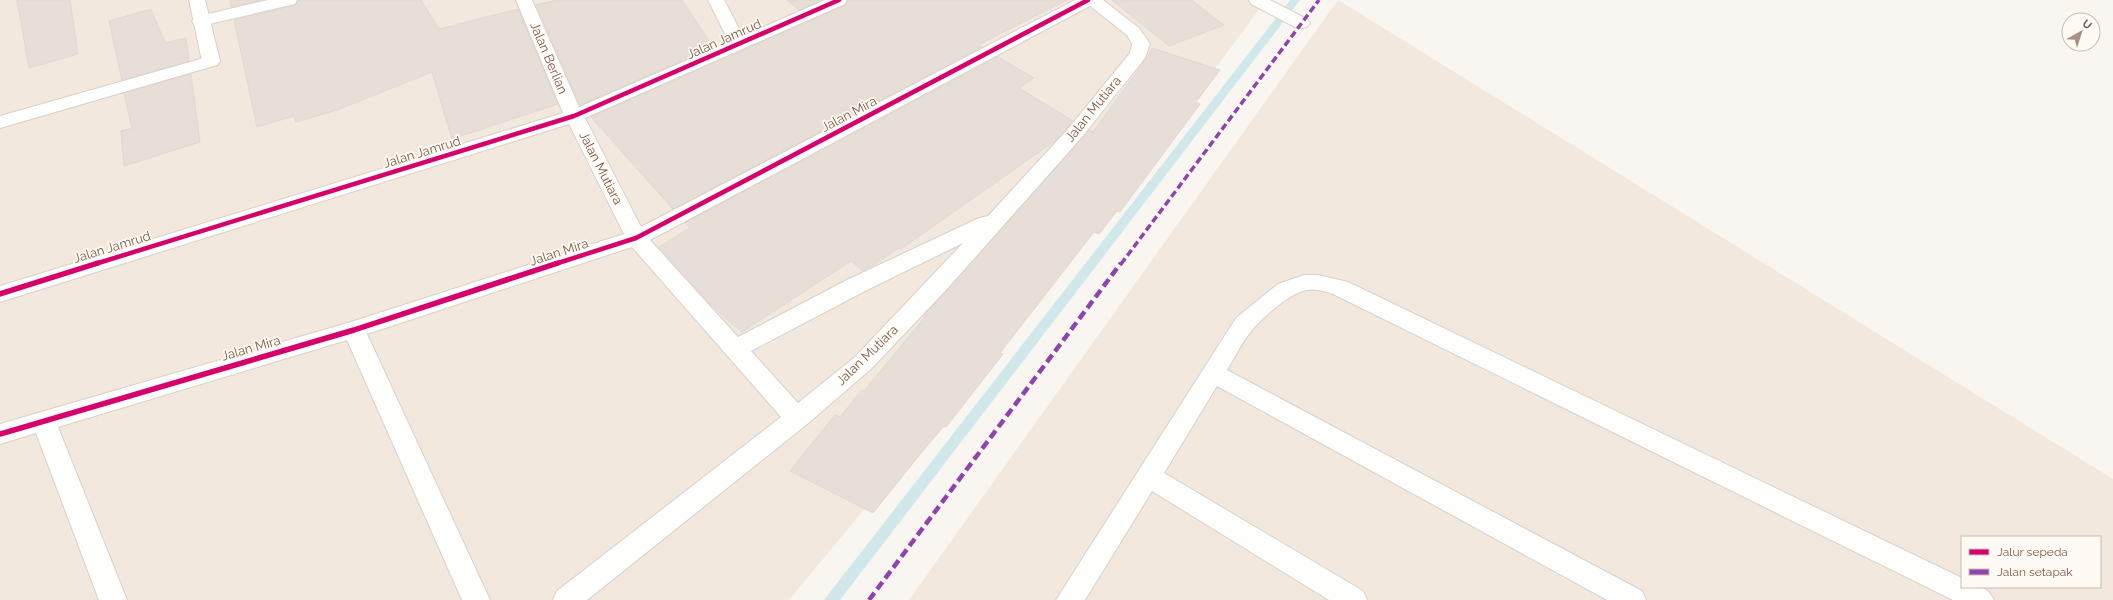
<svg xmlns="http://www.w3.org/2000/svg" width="2113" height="600" font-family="Raleway,sans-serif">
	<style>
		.residential { fill: #f2e8de; fill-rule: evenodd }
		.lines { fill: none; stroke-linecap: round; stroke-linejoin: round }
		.stream { fill: #d0e8ea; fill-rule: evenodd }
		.building { fill: #e6ded7; stroke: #e2d8d2 }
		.service-casing { stroke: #d7d1cb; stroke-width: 2 }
		.minor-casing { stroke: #d7d1cb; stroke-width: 2 }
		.service { fill: #fefefd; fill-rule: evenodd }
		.minor { fill: #fefefd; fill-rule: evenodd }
		.quiet-far1 { stroke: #8e44ad; stroke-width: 3.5; stroke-dasharray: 7 3.5; stroke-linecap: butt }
		.quiet { stroke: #8e44ad; stroke-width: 4.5; stroke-dasharray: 9 4.5; stroke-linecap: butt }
		.cycleway-far1-casing { stroke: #fffaf3; stroke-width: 6 }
		.cycleway-casing { stroke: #fffaf3; stroke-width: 8 }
		.cycleway-far1 { stroke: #d6006c; stroke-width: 4.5 }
		.cycleway { stroke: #d6006c; stroke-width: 5.5 }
		.labels { text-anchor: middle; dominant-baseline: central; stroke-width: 3.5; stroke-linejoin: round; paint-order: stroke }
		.street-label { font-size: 13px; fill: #7a5c4d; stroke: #fffaf3 }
	</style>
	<rect width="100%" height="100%" fill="#f9f5f0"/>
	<path class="residential" d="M 0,0 L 1266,0 L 1075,256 L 789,600 L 0,600 Z
		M 1338,0 L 2113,479 L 2113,600 L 909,600 ZM 1962,537 L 2100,537 L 2100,587 L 1962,587 Z"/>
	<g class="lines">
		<path class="stream" d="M 1290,0 L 1300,0 L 840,600 L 824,600 Z"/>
	</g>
	<path class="building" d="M 17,0 L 70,0 L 78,54 L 29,68 Z
		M 230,0 L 261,0 L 231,7 Z
		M 298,0 L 421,0 L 439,29 L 518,9 L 558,104 L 452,139 L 432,72 L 337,110 L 296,122 L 294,116 L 257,127 L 234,20 L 295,5 Z
		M 557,0 L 682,0 L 713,47 L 580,105 L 536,5 Z
		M 787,0 L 821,0 L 799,10 Z
		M 848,0 L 1067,0 L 978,45 L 982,47 L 673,209 L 591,117 L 846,5 Z
		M 1112,0 L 1191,0 L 1224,25 L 1169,46 Z
		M 151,9 L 165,43 L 186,38 L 189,61 L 122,80 L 109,21 Z
		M 1152,48 L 1220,70 L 1196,102 L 1200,104 L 1120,212 L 1117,211 L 1099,234 L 1094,232 L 1000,353 L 1003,354 L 946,427 L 944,426 L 922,452 L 873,513 L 790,471 L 835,415 L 840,417 L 862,390 L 864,391 L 925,317 L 924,316 L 928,311 L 1089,130 L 1093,132 L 1146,59 Z
		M 998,57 L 1034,78 L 1019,88 L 1073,121 L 1056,140 L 901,249 L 899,248 L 872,266 L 863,271 L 851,261 L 742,332 L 712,306 L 659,247 L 690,228 L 685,223 Z
		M 191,74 L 200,142 L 124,166 L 121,131 L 132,128 L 124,93 Z"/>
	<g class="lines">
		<g class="service-casing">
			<path id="service" d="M 268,0 L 297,0 L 295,4 L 201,26 L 195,25 L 192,21 L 195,17 Z
				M 211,56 L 217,57 L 220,61 L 217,65 L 0,128 L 0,116 Z
				M 1304,275 L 1318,275 L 1348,282 L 1962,578 L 1962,587 C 1977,587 1986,584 1994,600 L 1953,600 L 1333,294 C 1324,291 1313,288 1303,291 C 1288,295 1262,318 1252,330 C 1242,342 1235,357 1227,370 L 1642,591 L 1646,600 L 1607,600 L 1217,386 L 1164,473 L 1363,591 L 1367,600 L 1329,600 L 1152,491 L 1085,600 L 1056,600 L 1236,318 L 1278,284 Z"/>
		</g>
		<g class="minor-casing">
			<path id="minor" d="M 189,0 L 205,0 L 220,61 L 217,65 L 211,66 L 205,65 L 202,61 Z
				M 516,0 L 532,0 L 579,107 L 729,42 L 708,0 L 724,0 L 743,36 L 825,0 L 847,0 L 845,4 L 585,118 L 641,227 L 1075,0 L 1103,0 L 1139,28 L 1150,44 L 1145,58 L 1082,137 L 947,289 L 871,369 L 806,425 L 587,600 L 553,600 L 557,591 L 781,417 L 632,247 L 367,334 L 490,600 L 462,600 L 347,340 L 58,427 L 127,600 L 99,600 L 36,433 L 0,444 L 0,424 L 351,322 L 624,234 L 569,124 L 0,302 L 0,286 L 563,113 ZM 1090,6 L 1127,35 L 1132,44 L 1130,53 L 1068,129 L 988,216 L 979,218 L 847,280 L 738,337 L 650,240 ZM 963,243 L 855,357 L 798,403 L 751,351 L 863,292 Z
				M 1249,0 L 1270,0 L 1307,19 L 1310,23 L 1307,27 L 1301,28 L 1295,27 L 1251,4 Z"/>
		</g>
		<use href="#service" class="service"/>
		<use href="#minor" class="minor"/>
		<path class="quiet-far1" d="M 1121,264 L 1319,0"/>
		<path class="quiet" d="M 869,600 L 1121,263"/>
		<g class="cycleway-far1-casing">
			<path id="cycleway-far1" d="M 95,264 L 574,116 L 839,0
				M 555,264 L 636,238 L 1088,0"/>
		</g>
		<g class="cycleway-casing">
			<path id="cycleway" d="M 0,294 L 98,263
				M 0,434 L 354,330 L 558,263"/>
		</g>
		<use href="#cycleway-far1" class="cycleway-far1"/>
		<use href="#cycleway" class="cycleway"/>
	</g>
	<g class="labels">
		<g class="street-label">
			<text transform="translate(724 39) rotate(-24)">Jalan Jamrud</text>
			<text transform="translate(549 58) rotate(67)">Jalan Berlian</text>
			<text transform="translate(1093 109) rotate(-51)">Jalan Mutiara</text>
			<text transform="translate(849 114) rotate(-28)">Jalan Mira</text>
			<text transform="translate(422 152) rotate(-17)">Jalan Jamrud</text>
			<text transform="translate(601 168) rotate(63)">Jalan Mutiara</text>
			<text transform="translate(112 247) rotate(-17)">Jalan Jamrud</text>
			<text transform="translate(559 252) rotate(-18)">Jalan Mira</text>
			<text transform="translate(251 348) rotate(-16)">Jalan Mira</text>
			<text transform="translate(867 355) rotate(-44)">Jalan Mutiara</text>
		</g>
	</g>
	<rect x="1961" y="536" width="140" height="52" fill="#fffaf3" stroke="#cabbb1"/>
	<rect x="1969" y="549" width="20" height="6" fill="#d6006c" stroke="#cabbb1"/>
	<text x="1997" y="556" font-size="12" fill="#7a5c4d">Jalur sepeda</text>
	<rect x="1969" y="569" width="20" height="6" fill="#8e44ad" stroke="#cabbb1"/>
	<text x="1997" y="576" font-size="12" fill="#7a5c4d">Jalan setapak</text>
	<g transform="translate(2081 32) rotate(39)"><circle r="19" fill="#fffaf3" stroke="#cabbb1"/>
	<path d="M0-3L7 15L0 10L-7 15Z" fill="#a69286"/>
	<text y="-6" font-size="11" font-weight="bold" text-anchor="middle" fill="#7a5c4d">U</text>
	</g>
</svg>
